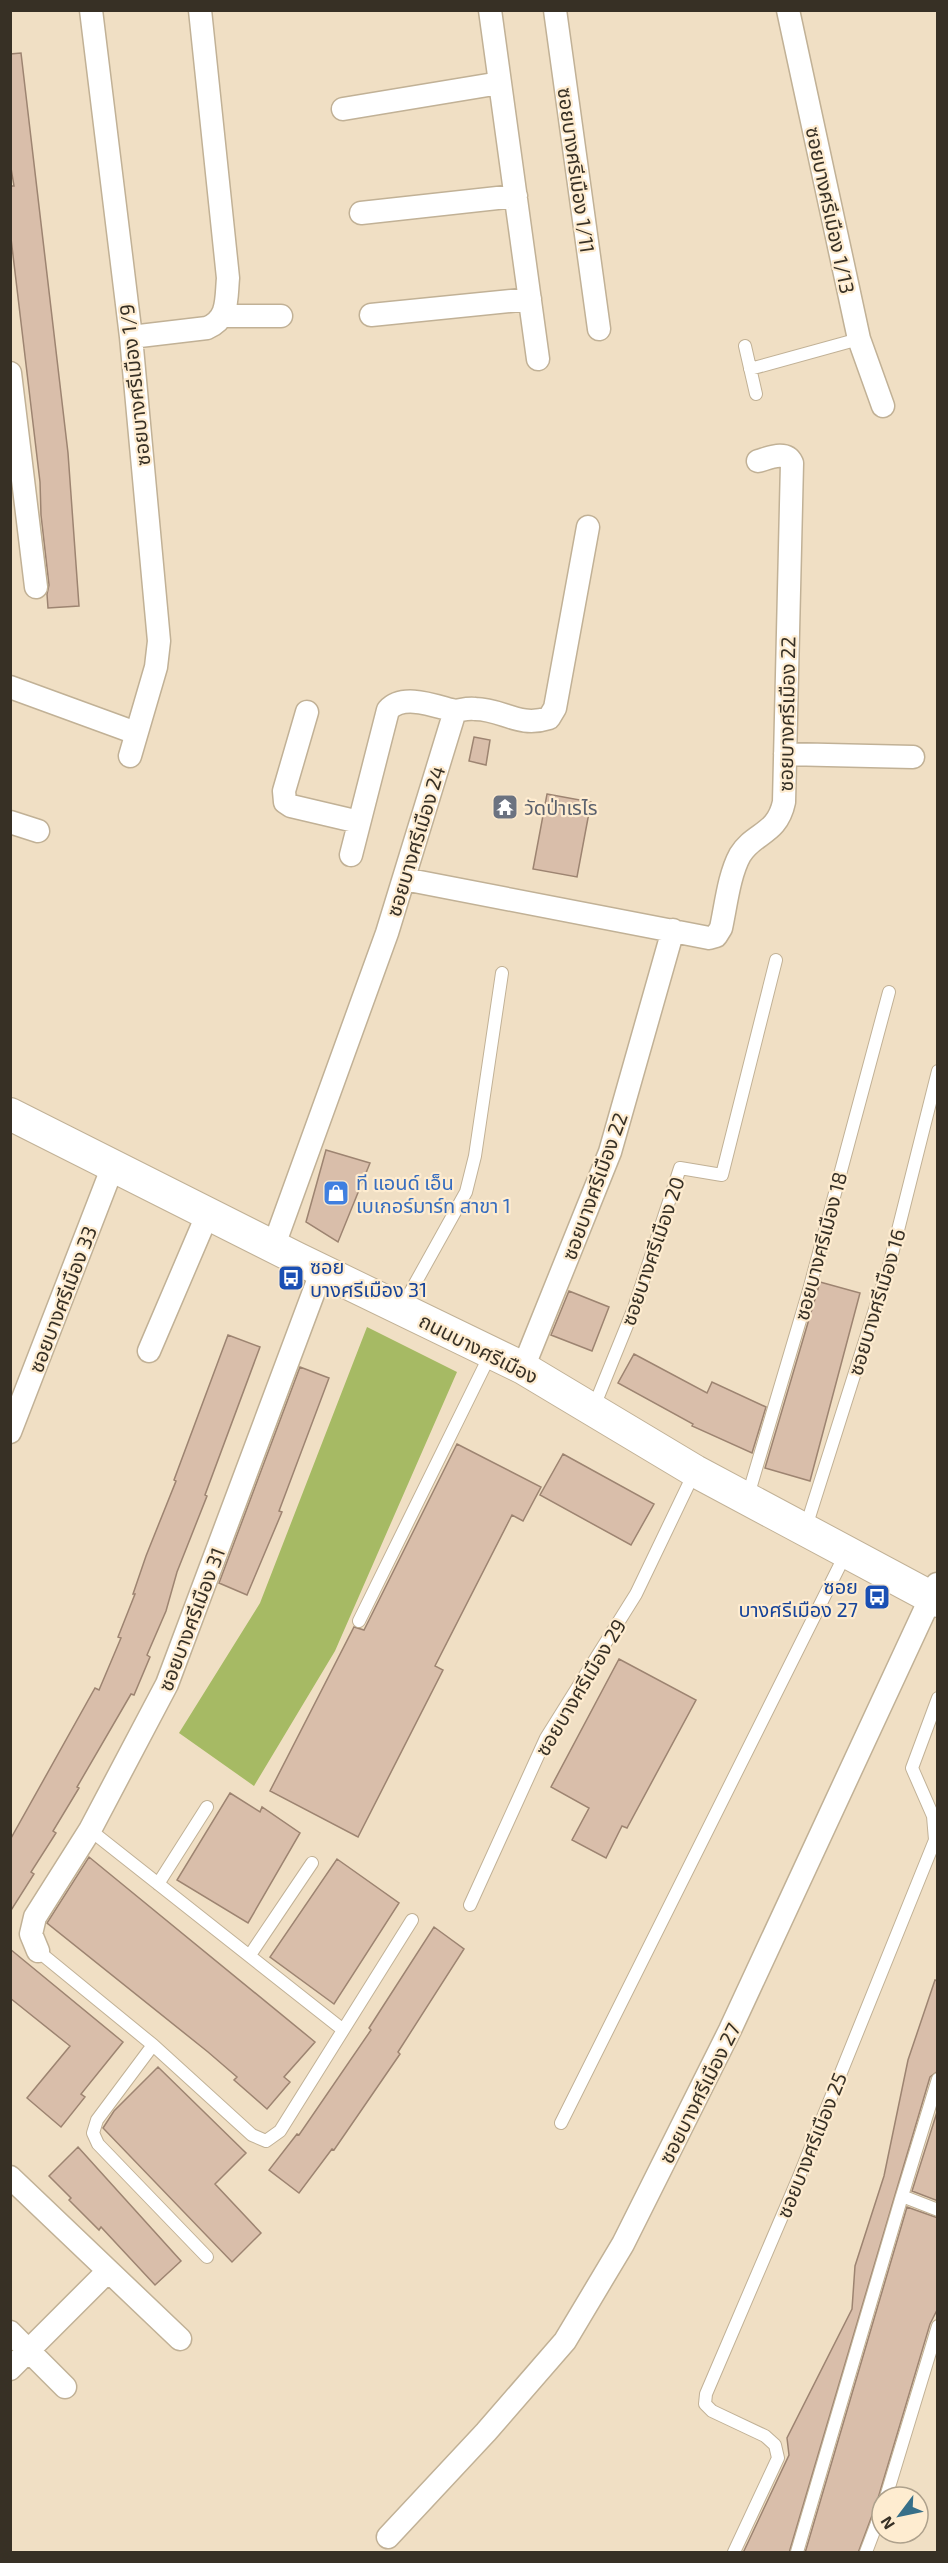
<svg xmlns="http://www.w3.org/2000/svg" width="948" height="2563" font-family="'Exo 2','Noto Sans Thai',sans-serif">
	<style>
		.green { fill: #a6ba64 }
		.building { fill: #d9beaa; stroke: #9d8471; stroke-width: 1.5 }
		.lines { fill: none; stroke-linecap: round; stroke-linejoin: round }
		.lane-casing { stroke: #c1b196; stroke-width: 14 }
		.street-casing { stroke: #c1b196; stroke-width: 25 }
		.secondary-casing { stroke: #c1b196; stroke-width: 34 }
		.lane { stroke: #fff; stroke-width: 12 }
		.street { stroke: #fff; stroke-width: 22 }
		.secondary { stroke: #fff; stroke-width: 32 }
		.labels { text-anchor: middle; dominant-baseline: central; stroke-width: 4.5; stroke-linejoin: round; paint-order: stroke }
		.street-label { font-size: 20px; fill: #373025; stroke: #feecd0 }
		.worship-label { font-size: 20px; fill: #5b616d; stroke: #feecd0; text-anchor: start }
		.shop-label { font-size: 20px; fill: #366cbe; stroke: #feecd0; text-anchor: start }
		.transit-label { font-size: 20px; fill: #164399; stroke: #feecd0; text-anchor: start }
	</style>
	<rect width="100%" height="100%" fill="#f0dfc4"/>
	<path class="green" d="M 367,1327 L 457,1372 L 335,1651 L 254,1786 L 179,1733 L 260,1603 Z"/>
	<path class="building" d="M 21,53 L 68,453 L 79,606 L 48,608 L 47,594 L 49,585 L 41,515 L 40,482 L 10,230 L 10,186 L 14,186 L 10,162 L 10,54 Z
		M 474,737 L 490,740 L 486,765 L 469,761 Z
		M 547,794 L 591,802 L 577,877 L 533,869 Z
		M 326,1150 L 370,1163 L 338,1242 L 306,1222 Z
		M 820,1282 L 860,1293 L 810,1481 L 765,1468 Z
		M 569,1291 L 609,1307 L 592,1351 L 551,1335 Z
		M 228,1335 L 260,1347 L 205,1495 L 207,1496 L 177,1572 L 166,1611 L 147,1655 L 150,1657 L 134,1695 L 131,1694 L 77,1787 L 79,1788 L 53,1831 L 56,1833 L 31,1872 L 34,1874 L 10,1912 L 10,1840 L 95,1688 L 99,1690 L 121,1638 L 118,1637 L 135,1594 L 133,1594 L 146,1556 L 176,1481 L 174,1480 Z
		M 634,1354 L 707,1393 L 712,1382 L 766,1407 L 752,1453 L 692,1426 L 693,1424 L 618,1383 Z
		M 300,1367 L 329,1378 L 279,1511 L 282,1512 L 247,1595 L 219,1583 Z
		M 457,1444 L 541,1487 L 523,1521 L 512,1515 L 435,1666 L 443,1670 L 358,1837 L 270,1791 L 354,1627 L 364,1630 Z
		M 563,1454 L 654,1504 L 631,1545 L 540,1495 Z
		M 619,1659 L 696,1700 L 627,1828 L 622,1826 L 606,1858 L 572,1840 L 589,1808 L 551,1787 Z
		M 230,1793 L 260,1812 L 262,1807 L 300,1833 L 248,1923 L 177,1880 Z
		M 89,1857 L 315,2042 L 284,2077 L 290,2082 L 267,2109 L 234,2080 L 237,2077 L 208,2052 L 47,1923 Z
		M 337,1859 L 399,1903 L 334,2004 L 270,1957 Z
		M 434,1927 L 464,1949 L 398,2052 L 400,2054 L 334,2150 L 332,2149 L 299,2193 L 269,2170 L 297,2134 L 299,2135 L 371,2030 L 369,2028 Z
		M 10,1949 L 123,2042 L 81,2094 L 85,2097 L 61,2127 L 27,2098 L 70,2046 L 10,1998 Z
		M 935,1980 L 938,1981 L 938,2071 L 930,2077 L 789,2553 L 743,2553 L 789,2455 L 787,2438 L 852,2309 L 855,2266 L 884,2176 L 908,2060 Z
		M 158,2067 L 246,2153 L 215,2184 L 261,2233 L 232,2262 L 103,2128 L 114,2111 Z
		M 938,2109 L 938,2201 L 912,2191 Z
		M 78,2147 L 181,2261 L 155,2285 L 101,2227 L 99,2230 L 69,2200 L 71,2198 L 49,2176 Z
		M 907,2207 L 938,2218 L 938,2308 L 930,2324 L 876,2505 L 858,2553 L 805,2553 Z"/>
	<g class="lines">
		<g class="lane-casing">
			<path id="lane" d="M 745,346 L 756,394
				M 750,369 L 859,339
				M 402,1307 L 466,1192 L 475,1156 L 502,973
				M 593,1409 L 634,1308 L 680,1168 L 722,1175 L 776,960
				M 747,1499 L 809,1290 L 889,992
				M 805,1530 L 890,1262 L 938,1071
				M 359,1621 L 491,1353
				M 90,1830 L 342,2029
				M 158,1884 L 207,1807
				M 470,1905 L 546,1738 L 636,1594 L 695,1471
				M 38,1951 L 153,2045 L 252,2135 L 266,2141 L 280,2131 L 412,1920
				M 250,1955 L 312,1863
				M 153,2045 L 97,2120 L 93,2133 L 98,2144 L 207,2257
				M 938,2079 L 902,2196 L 938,2210
				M 561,2123 L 846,1553
				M 886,2497 L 938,2326
				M 734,2552 L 778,2458 L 775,2445 L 765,2436 L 712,2411 L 705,2404 L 706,2394 L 798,2179 L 935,1840 L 933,1816 L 912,1768 L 938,1698
				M 797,2552 L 902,2196
				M 866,2552 L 882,2510"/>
		</g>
		<g class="street-casing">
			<path id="street" d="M 91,10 L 131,337 L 159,641 L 156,667 L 130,756
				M 490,10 L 538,359
				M 555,10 L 599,329
				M 788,10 L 859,339 L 883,406
				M 343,109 L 500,83
				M 361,213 L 516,196
				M 371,315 L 530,299
				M 224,316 L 281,316
				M 131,337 L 207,328 C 229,319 226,299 228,278 L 200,10
				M 10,373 L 36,587
				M 10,687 L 136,733
				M 307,712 L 284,791 L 285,802 L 291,806 L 359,822
				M 785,754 L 913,757
				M 10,822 L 38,831
				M 351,855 L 388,710 C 403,693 435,706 455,711
				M 404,879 L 709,938 L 716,936 L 721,928 C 726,905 729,875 740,855 C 754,832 777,835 784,802 L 792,463 C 786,450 769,458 758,461
				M 274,1245 L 387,933 L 455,711 C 462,710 468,708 475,709 C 503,709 518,728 549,718 L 555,708 L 588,527
				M 149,1351 L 208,1213
				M 523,1368 L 610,1152 L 673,930
				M 10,1432 L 113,1166
				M 38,1951 L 31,1934 L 35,1917 L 90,1830 L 167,1684 L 322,1270
				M 10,2177 L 180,2339
				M 10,2332 L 65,2387
				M 10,2369 L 108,2271
				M 388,2537 L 486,2432 L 565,2341 L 623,2244 L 730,2030 L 937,1584"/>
		</g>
		<g class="secondary-casing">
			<path id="secondary" d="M 10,1114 L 296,1258 L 523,1368 L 695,1471 L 938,1601"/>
		</g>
		<use href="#lane" class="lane"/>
		<use href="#street" class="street"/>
		<use href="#secondary" class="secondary"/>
	</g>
	<defs>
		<g id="temple-square" transform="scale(1.35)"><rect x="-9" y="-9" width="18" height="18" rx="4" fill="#6b7280" stroke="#feecd0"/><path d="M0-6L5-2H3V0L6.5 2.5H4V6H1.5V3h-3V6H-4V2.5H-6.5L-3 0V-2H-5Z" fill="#fff"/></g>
		<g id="shop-square" transform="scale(1.35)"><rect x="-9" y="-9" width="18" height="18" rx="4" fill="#3f7fe0" stroke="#feecd0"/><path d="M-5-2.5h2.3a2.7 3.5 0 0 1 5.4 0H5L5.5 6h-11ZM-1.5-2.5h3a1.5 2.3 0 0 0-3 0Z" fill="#fff"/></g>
		<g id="bus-square" transform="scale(1.35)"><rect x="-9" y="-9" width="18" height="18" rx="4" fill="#1a4fb4" stroke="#feecd0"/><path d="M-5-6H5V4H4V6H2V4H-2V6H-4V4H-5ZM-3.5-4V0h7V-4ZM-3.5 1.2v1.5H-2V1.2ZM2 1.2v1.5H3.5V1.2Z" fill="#fff"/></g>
	</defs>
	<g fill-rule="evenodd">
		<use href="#temple-square" x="505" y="807"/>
		<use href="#shop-square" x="336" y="1193"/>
		<use href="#bus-square" x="291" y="1278"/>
		<use href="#bus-square" x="877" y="1597"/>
	</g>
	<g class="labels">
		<g class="street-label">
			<text transform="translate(577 170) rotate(82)">ซอยบางศรีเมือง 1/11</text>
			<text transform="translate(831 210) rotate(78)">ซอยบางศรีเมือง 1/13</text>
			<text transform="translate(134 385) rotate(-96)">ซอยบางศรีเมือง 1/9</text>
			<text transform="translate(786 714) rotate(-89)">ซอยบางศรีเมือง 22</text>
			<text transform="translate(415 841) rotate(-73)">ซอยบางศรีเมือง 24</text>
			<text transform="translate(594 1186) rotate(-70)">ซอยบางศรีเมือง 22</text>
			<text transform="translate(820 1246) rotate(-75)">ซอยบางศรีเมือง 18</text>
			<text transform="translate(652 1251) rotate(-71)">ซอยบางศรีเมือง 20</text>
			<text transform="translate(62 1299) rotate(-69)">ซอยบางศรีเมือง 33</text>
			<text transform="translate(876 1302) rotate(-73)">ซอยบางศรีเมือง 16</text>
			<text transform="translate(479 1348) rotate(27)">ถนนบางศรีเมือง</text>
			<text transform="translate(191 1619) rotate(-69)">ซอยบางศรีเมือง 31</text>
			<text transform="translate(580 1687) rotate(-59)">ซอยบางศรีเมือง 29</text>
			<text transform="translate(699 2093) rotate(-63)">ซอยบางศรีเมือง 27</text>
			<text transform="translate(811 2145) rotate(-68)">ซอยบางศรีเมือง 25</text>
		</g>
		<g class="worship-label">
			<text x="524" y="807">วัดป่าเรไร</text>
		</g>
		<g class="shop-label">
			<text x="356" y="1182">ที แอนด์ เอ็น<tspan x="356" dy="23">เบเกอร์มาร์ท สาขา 1</tspan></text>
		</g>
		<g class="transit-label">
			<text x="310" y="1266">ซอย<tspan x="310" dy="23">บางศรีเมือง 31</tspan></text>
			<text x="858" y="1586" text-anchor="end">ซอย<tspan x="858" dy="23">บางศรีเมือง 27</tspan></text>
		</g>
	</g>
	<rect width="948" height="2563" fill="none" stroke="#373025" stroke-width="24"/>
	<g transform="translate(900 2515) rotate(238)"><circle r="28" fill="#feecd0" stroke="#aea18c" stroke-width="1.5"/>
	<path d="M0-4.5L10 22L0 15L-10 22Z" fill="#376f89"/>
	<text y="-9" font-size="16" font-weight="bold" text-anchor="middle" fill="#373025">N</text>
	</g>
</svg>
